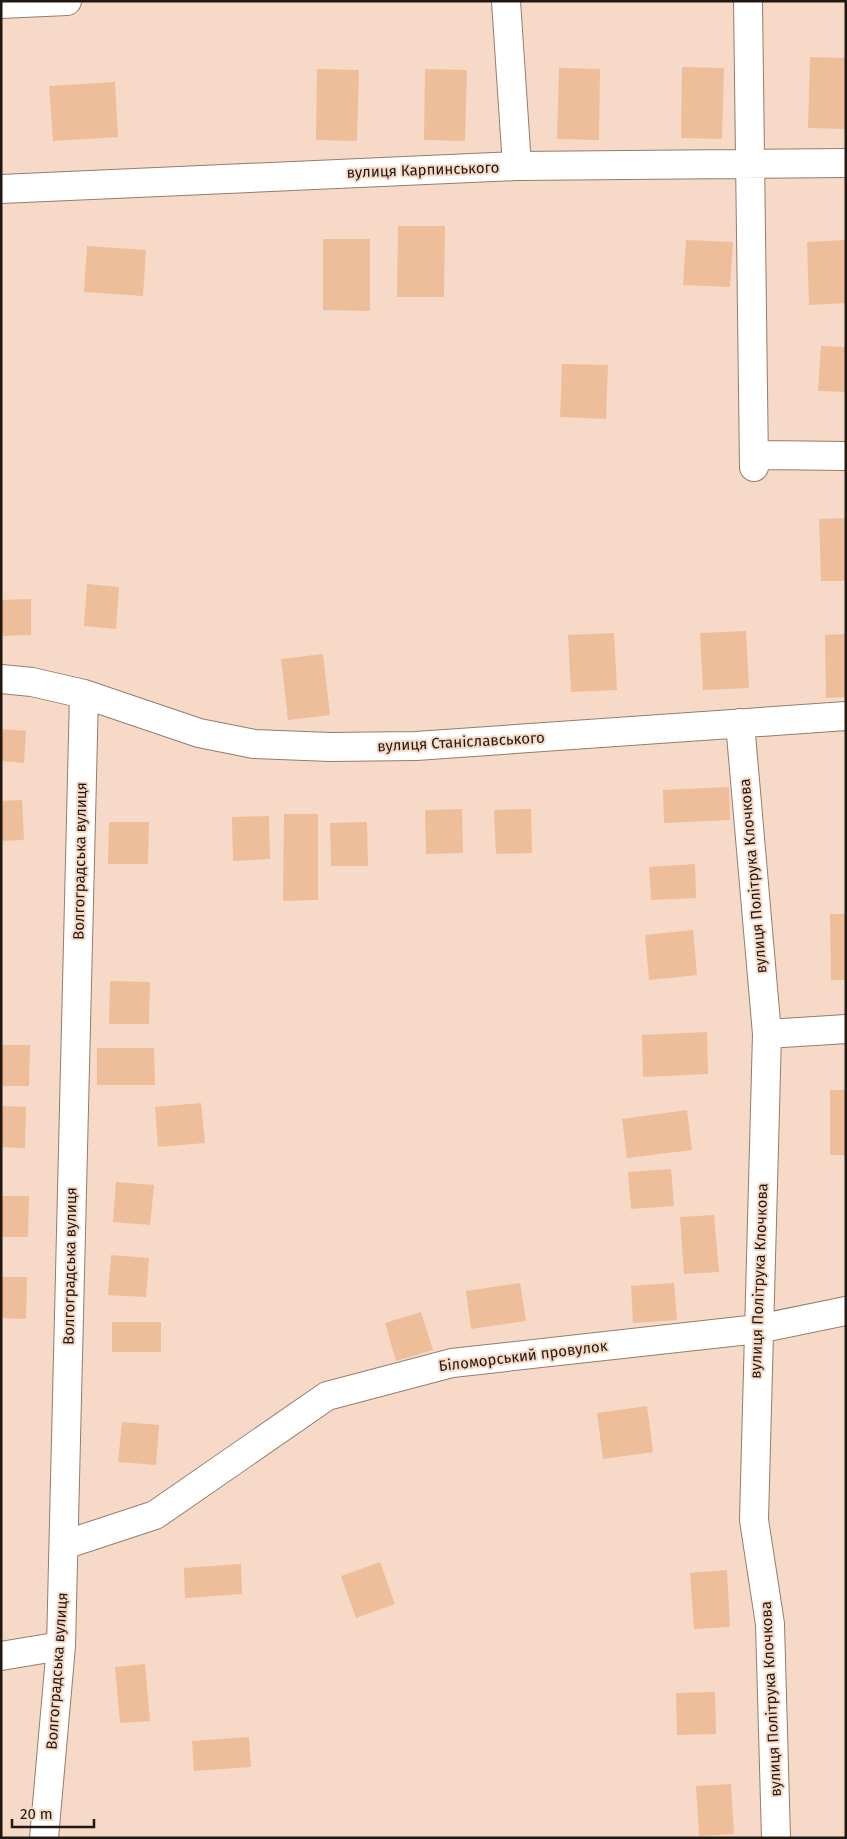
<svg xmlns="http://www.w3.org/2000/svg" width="847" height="1839" font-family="'Fira Sans',sans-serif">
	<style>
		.building { fill: #eebd9a }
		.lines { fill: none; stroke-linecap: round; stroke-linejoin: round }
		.minor-casing { stroke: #957c6b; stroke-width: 30 }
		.minor { stroke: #fff; stroke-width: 28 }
		.labels { text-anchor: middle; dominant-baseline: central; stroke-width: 4; stroke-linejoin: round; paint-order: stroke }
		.street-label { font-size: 15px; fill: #211811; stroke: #f6dac7 }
	</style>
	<rect width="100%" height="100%" fill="#f6dac7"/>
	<path class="building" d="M 810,57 L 846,58 L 846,129 L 808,128 Z
		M 682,67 L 724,68 L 722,139 L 681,138 Z
		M 559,68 L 600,69 L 599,140 L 557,139 Z
		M 317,69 L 359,70 L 357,141 L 316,140 Z
		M 425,69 L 467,70 L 465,141 L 424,140 Z
		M 115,82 L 118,137 L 53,141 L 49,86 Z
		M 398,226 L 445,226 L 444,297 L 397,297 Z
		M 323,239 L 370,239 L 370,311 L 323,310 Z
		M 686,240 L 733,242 L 730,287 L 683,285 Z
		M 846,240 L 846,303 L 809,305 L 807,242 Z
		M 87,246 L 146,250 L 143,296 L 84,292 Z
		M 821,346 L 846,347 L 846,392 L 818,391 Z
		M 562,364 L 608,365 L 606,419 L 560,417 Z
		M 846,518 L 846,581 L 821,581 L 819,519 Z
		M 87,584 L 119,587 L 116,629 L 84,626 Z
		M 31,599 L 31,635 L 1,636 L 1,600 Z
		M 746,631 L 749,688 L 703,690 L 700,633 Z
		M 614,633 L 617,690 L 571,692 L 568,635 Z
		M 846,634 L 846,697 L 826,698 L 825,635 Z
		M 323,654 L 330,715 L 288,720 L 281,659 Z
		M 1,729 L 26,731 L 24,763 L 1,761 Z
		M 729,787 L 730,820 L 664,823 L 663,790 Z
		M 22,800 L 24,840 L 1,841 L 1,801 Z
		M 462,809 L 463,853 L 426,854 L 425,810 Z
		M 531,809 L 532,853 L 496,854 L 494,810 Z
		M 284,814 L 318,814 L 318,900 L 283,901 Z
		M 269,816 L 270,859 L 233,861 L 232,817 Z
		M 109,822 L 149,822 L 148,864 L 108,864 Z
		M 367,822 L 368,866 L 331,866 L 330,823 Z
		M 695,864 L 696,898 L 651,900 L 649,867 Z
		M 830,914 L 846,914 L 846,980 L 831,980 Z
		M 693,930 L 697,975 L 649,980 L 645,935 Z
		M 110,981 L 150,982 L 149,1024 L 109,1024 Z
		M 707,1032 L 708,1074 L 643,1077 L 642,1035 Z
		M 1,1045 L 30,1045 L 29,1086 L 1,1086 Z
		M 97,1048 L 154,1048 L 155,1085 L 97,1085 Z
		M 830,1090 L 846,1090 L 846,1155 L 830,1155 Z
		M 201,1103 L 205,1143 L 158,1147 L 155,1107 Z
		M 1,1106 L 26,1107 L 25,1148 L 1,1147 Z
		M 687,1110 L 692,1150 L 627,1158 L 622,1119 Z
		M 671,1169 L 674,1206 L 631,1209 L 628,1172 Z
		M 116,1182 L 154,1185 L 150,1225 L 113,1222 Z
		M 1,1196 L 29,1196 L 28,1237 L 1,1237 Z
		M 714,1215 L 719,1272 L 684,1274 L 680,1217 Z
		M 111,1255 L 149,1258 L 146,1297 L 108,1295 Z
		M 1,1277 L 27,1277 L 26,1319 L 1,1318 Z
		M 520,1283 L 526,1321 L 471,1329 L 466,1291 Z
		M 674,1283 L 677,1320 L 633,1323 L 631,1286 Z
		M 421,1312 L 433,1350 L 396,1361 L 385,1323 Z
		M 112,1322 L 161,1322 L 161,1352 L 112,1352 Z
		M 647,1406 L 653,1452 L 603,1459 L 597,1413 Z
		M 122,1422 L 159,1425 L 156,1465 L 118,1462 Z
		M 380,1562 L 395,1604 L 356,1618 L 341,1576 Z
		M 241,1564 L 242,1594 L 185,1598 L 184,1568 Z
		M 727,1570 L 730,1627 L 694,1629 L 690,1573 Z
		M 145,1664 L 150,1721 L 120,1723 L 115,1667 Z
		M 715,1692 L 716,1734 L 677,1735 L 676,1693 Z
		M 249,1737 L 251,1767 L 194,1771 L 192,1741 Z
		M 731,1784 L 734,1834 L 699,1836 L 696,1786 Z"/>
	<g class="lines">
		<g class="minor-casing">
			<path id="minor" d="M 506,1 L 517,166
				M 748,1 L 754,467
				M 1,4 L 67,1
				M 1,189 L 517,166 L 846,163
				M 754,455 L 846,456
				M 1,679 L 32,682 L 84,694 L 199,733 L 254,744 L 330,747 L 416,746 L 846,716
				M 740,723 L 767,1034 L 754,1520 L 770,1624 L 776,1838
				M 767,1034 L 846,1029
				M 64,1545 L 155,1515 L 327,1396 L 452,1363 L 758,1329 L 846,1311
				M 1,1656 L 61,1646
				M 44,1838 L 61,1646 L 84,694"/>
		</g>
		<use href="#minor" class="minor"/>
	</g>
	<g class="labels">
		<g class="street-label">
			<text transform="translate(423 170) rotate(-2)">вулиця Карпинського</text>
			<text transform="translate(461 742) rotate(-3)">вулиця Станіславського</text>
			<text transform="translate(80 861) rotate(-89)">Волгоградська вулиця</text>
			<text transform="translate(753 876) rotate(-95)">вулиця Політрука Клочкова</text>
			<text transform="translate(70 1266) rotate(-89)">Волгоградська вулиця</text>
			<text transform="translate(759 1281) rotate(-88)">вулиця Політрука Клочкова</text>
			<text transform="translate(523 1356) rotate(-7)">Біломорський провулок</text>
			<text transform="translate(57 1671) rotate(-86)">Волгоградська вулиця</text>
			<text transform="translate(771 1699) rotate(-93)">вулиця Політрука Клочкова</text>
		</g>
	</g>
	<rect width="847" height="1839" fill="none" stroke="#211811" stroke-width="5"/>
	<path d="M12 1819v8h82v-8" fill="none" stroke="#211811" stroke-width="2.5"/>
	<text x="20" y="1819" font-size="15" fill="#211811" stroke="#f6dac7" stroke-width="4" paint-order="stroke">20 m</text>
</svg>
